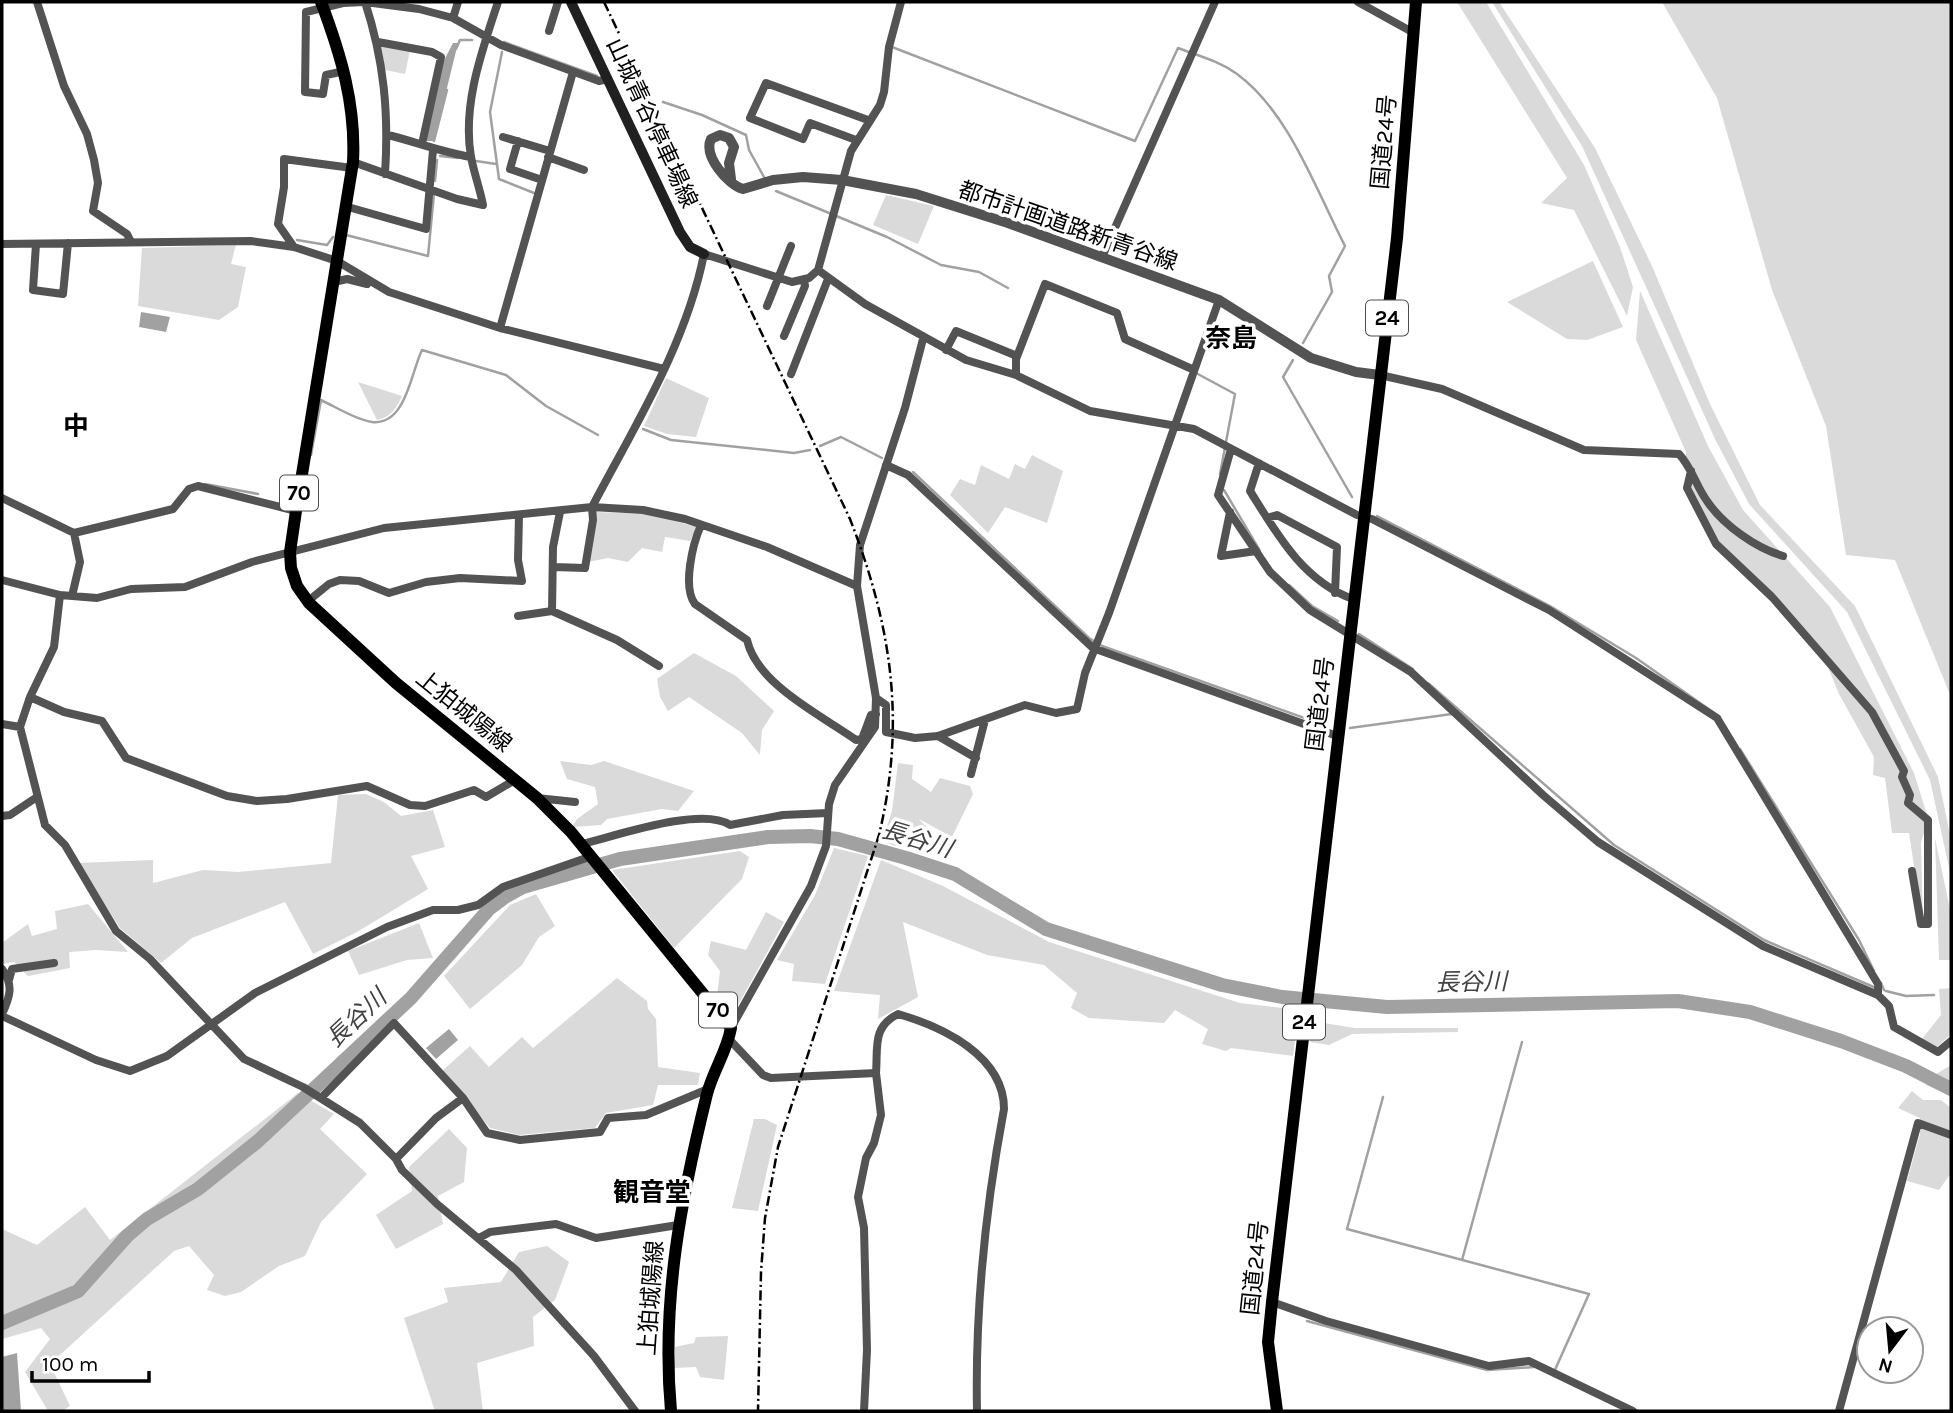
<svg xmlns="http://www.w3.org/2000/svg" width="1953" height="1413" font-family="Karla,'Noto Sans JP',sans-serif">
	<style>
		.green { fill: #dadada }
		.water { fill: #a1a1a1 }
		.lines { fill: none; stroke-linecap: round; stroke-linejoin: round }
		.stream { stroke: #a1a1a1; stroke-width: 2.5 }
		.river { stroke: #a1a1a1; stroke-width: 14 }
		.minor { stroke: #535353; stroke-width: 8 }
		.tertiary { stroke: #535353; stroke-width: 10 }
		.secondary { stroke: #202020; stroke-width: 10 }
		.primary { stroke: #000; stroke-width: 12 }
		.trunk { stroke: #000; stroke-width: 12 }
		.rail { stroke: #000; stroke-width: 2.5; stroke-dasharray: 10 3.5 2 3.5; stroke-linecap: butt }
		.labels { text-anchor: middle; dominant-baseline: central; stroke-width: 7; stroke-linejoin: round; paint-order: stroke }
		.shield { fill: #fff; stroke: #4c4c4c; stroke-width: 2 }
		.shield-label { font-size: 21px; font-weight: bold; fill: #000 }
		.street-label { font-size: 23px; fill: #000; stroke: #fff }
		.water-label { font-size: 24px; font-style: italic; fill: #424242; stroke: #fff }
		.quarter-label { font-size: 26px; font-weight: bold; fill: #000; stroke: #fff }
	</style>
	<rect width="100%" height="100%" fill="#fff"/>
	<path class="green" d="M 1457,2 L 1486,2 L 1584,165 L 1620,247 L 1633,287 L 1627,316 L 1574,210 L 1541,203 L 1567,178 Z
		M 1492,2 L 1499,2 L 1595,148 L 1652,266 L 1710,404 L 1760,505 L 1855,606 L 1938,777 L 1951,839 L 1951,877 L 1930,780 L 1847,612 L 1749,504 L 1716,441 L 1582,146 Z
		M 1662,2 L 1951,2 L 1951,697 L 1895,560 L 1846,555 L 1826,426 L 1772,290 L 1717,98 Z
		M 381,44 L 410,50 L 405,74 L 385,70 Z
		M 886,195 L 934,206 L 918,244 L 873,225 Z
		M 236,245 L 231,264 L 246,267 L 238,307 L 219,320 L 138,306 L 142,248 Z
		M 1593,261 L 1623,327 L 1587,340 L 1567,339 L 1507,302 Z
		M 1640,291 L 1708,446 L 1743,510 L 1830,607 L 1914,773 L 1928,818 L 1921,843 L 1923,926 L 1909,833 L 1892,833 L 1885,778 L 1873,775 L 1874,757 L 1839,694 L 1823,655 L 1719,543 L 1686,483 L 1686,452 L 1636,340 Z
		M 666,378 L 709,398 L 696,437 L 667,434 L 644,426 Z
		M 358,382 L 402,396 C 396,409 391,417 377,420 Z
		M 1032,455 L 1063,471 L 1047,523 L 1005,507 L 988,533 L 950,495 L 960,479 L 975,485 L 981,465 L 1009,479 L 1015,464 L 1025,469 Z
		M 595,512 L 650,514 L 696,527 L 690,541 L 665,537 L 662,552 L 642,548 L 628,562 L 608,558 L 588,562 Z
		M 694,653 L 736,676 L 774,711 L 762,730 L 760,755 L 742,733 L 689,697 L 668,711 L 660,697 L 657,679 Z
		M 560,761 L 591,765 L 604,761 L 694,791 L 678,811 L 662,809 L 607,819 L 601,825 L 572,827 L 577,819 L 598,804 L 595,787 L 567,779 Z
		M 898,763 L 913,765 L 912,779 L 931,792 L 940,778 L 970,786 L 973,794 L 952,837 L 919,819 L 941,843 L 939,851 L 917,837 L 895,846 L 882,841 L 892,811 Z
		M 366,794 L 384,802 L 401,816 L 433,810 L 445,847 L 411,856 L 428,889 L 357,932 L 313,954 L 285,902 L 192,938 L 161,963 L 120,928 L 78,863 L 153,860 L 153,883 L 203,870 L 238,872 L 331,863 L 338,795 Z
		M 1935,838 L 1951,914 L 1951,960 L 1939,960 Z
		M 834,848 L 868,856 L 825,984 L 792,981 L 794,964 L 777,960 L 815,895 Z
		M 740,851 L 749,857 L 742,879 L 674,948 L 612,870 Z
		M 881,860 L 943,886 L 1049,942 L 1240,1003 L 1299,1010 L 1293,1056 L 1231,1048 L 1226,1051 L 1202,1044 L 1208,1029 L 1175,1010 L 1164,1023 L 1089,1018 L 1071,1008 L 1077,993 L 1044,965 L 987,955 L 903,922 L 918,997 L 878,1019 L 880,995 L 834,991 Z
		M 536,894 L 555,926 L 539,937 L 522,965 L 470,1009 L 444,976 L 510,905 Z
		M 88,904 L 128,952 L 96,950 L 69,952 L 70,968 L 28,976 L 14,962 L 2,964 L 2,943 L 28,924 L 32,936 L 57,929 L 55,911 Z
		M 766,912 L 784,922 L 737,1007 L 717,996 L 720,971 L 708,955 L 711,941 L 746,950 Z
		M 419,923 L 433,958 L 407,960 L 359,975 L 348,951 Z
		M 617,978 L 647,1001 L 648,1009 L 656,1019 L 658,1067 L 700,1073 L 698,1085 L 658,1085 L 653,1105 L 606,1113 L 595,1128 L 519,1135 L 490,1128 L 442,1071 L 470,1046 L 489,1067 L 522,1037 L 533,1048 Z
		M 1951,988 L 1951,1034 L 1936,1048 L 1922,1039 L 1941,1015 L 1939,989 Z
		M 1311,1021 L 1355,1028 L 1458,1028 L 1458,1032 L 1352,1034 L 1329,1045 L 1310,1042 Z
		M 1951,1065 L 1951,1096 L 1926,1085 L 1928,1079 Z
		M 1912,1091 L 1923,1100 L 1941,1100 L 1951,1108 L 1951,1173 L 1939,1190 L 1907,1181 L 1920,1134 L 1920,1118 L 1898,1108 Z
		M 298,1093 L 334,1114 L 320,1129 L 367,1174 L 321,1222 L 305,1256 L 279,1266 L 241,1292 L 225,1296 L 207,1290 L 214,1275 L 189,1246 L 174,1251 L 50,1364 L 70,1406 L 62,1411 L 48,1411 L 25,1372 L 50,1339 L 41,1328 L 2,1339 L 2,1229 L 37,1245 L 85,1207 L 110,1240 Z
		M 754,1119 L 765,1119 L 777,1125 L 758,1211 L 732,1208 Z
		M 449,1129 L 467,1148 L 464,1182 L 438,1196 L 443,1224 L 396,1249 L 376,1215 L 412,1191 L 409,1167 Z
		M 547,1246 L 569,1262 L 555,1300 L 533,1317 L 534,1346 L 477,1363 L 483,1411 L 435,1411 L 404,1318 L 448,1302 L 444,1288 L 501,1282 L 519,1252 Z
		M 728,1336 L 724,1380 L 700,1377 L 696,1367 L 674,1368 L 675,1347 L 694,1343 L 696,1337 Z"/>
	<path class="water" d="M 453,43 L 458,43 L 434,141 L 427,141 L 425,138 L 439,70 Z
		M 141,312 L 170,317 L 166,332 L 139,327 Z
		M 449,1029 L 458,1040 L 436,1059 L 426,1048 Z
		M 17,1353 L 21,1411 L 2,1411 L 2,1357 Z"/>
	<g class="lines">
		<path class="stream" d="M 504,42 L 597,76
			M 892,47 L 1135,141 L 1178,48 C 1199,56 1219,61 1237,74 C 1289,112 1316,190 1345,246 L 1329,276 L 1332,292 L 1303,343
			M 456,49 L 460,40 L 472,40
			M 502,52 L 490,112 L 499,179 L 534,193
			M 663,102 L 702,115 L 746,135 L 749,150 L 764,177
			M 434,141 L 447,90
			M 440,156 L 458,158
			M 476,161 L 496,164
			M 435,181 L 437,160
			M 776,191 L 887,237 L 941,265 L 979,272 L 1008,288
			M 346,235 L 428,256 L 434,194
			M 297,240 L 327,245 L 333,237
			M 1293,360 L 1283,377 L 1352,497
			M 1196,373 L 1235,394 L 1220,474
			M 643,429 L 671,440 L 794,453 L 810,450
			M 820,446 L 841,437 L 882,458
			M 311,455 L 321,400 C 336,407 356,420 372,422 C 406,426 411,372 422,350 L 506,375 L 546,406 L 598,435
			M 913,472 L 1089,638 L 1102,646 L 1327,726
			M 205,484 L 258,494
			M 1224,490 L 1260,551
			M 1377,516 L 1550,606 L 1636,658 L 1720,717
			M 1289,585 L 1312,606 L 1338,621
			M 1359,634 L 1413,669
			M 1428,683 L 1614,845 L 1764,940 L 1876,988
			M 1350,728 L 1452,714
			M 1740,749 L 1859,940 L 1874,971
			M 1881,983 L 1884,990
			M 1886,991 L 1906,996 L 1934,995
			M 1383,1097 L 1347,1229 L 1589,1294 L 1554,1372
			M 1462,1260 L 1522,1042
			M 1307,1321 L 1487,1370 L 1534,1367"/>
		<path class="river" d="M 2,1323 L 78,1291 L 127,1236 L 147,1219 L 198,1189 L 258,1141 L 411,998 L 489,909 L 505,897 L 523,887 L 620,859 L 768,837 L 810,836 L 838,839 L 906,858 L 955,874 L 1046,929 L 1222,985 L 1282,997 L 1387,1007 L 1678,1001 L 1750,1012 L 1841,1041 L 1906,1066 L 1951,1089"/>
		<path class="minor" d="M 37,2 L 64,86 L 87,134 L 94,160 L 98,183 L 93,211 L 127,234 L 131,242
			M 365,2 C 384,60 389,113 385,174
			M 1358,2 L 1414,33
			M 453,18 L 458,2
			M 549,31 L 558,2
			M 378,42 L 432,52 L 441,57 L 422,144
			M 345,71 L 326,75 L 323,94 L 305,92 L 306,12 L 343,3 L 365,2 L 419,9 L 453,18 L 501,45 L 599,81 L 608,79
			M 388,135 C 416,142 442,152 471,157
			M 503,137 L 550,151
			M 856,140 L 810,123 L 803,139 L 750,118 L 766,83 L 868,120
			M 518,141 L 510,169 L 542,180
			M 548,157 L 584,170
			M 353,162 L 457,199 L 483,205 C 480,189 474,173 471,157 C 462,105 482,51 498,2
			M 348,207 L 426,229 L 433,150
			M 2,244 L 251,241 L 294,247 L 337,261 L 389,292 L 500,328 L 664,369
			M 36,244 L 33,290 L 63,294 L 68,243
			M 294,247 L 278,224 L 284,187 L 284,159 L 352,168
			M 1102,257 L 1215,2
			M 818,270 L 865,304 L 966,360 L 1016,375 L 1090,411 L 1194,429 L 1357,515 L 1372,519 L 1549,610 L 1717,718 L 1878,984 L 1878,995
			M 334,282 L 347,279 L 367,284
			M 767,306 L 791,246
			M 500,328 L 573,72
			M 784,336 L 805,286 L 804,279
			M 946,350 L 956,331 L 1017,356
			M 791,374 L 828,279
			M 1016,375 L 1016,359 L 1045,284 L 1117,313 L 1125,339 L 1192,369
			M 1380,375 L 1442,389 L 1584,450 L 1679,454 C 1692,468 1696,486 1707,501 C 1723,525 1756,548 1783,556
			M 1231,449 L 1218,495 L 1270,572 L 1310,610 L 1411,672 L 1543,795 L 1598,842 L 1763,946 L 1878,995 L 1889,1006 L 1894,1027 L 1938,1052 L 1951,1041
			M 1259,463 L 1250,491 C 1277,534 1303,581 1353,599
			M 886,465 L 908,475 L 1093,648 L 1337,736
			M 1691,471 L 1687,488 L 1716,544 L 1772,597 L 1872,712 L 1904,771 L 1902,777 L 1910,795 L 1908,803 L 1928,820 L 1928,924 L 1921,924 L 1912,871
			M 2,498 L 74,533 L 173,509 L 189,489 L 198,486 L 296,511
			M 1230,512 L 1221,556 L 1256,551
			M 1267,518 L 1277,515 L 1337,547 L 1335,593
			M 701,525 C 693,543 682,587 695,604 L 747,640 C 757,684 819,714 856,740 L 862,739 L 871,715 L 876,714
			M 554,567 L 585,568 L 593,520 L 592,507 C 634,427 686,345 704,254 L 792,282 L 809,278 L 818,270 L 851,151 L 880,105 L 884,92 L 889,47 L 901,2
			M 2,580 L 60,595 L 97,598 L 131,589 L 185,587 L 252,562 L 384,528 L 592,507 L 643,510 L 685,519 L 767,547 L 857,586
			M 60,595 L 54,647 L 30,697 L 20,727 L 45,825 L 65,845 L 116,931 L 150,959 L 244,1059 L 303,1087 L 360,1123 L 396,1159 L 402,1170 L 437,1204 L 516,1270 L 594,1356 L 635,1411
			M 72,596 L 80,562 L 74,533
			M 308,601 L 329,584 L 340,580 L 359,581 L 389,593 L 426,582 L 460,578 L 522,581 L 518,560 L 519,515
			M 552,611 L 553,547 L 560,512
			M 518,616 L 552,611 L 617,640 L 659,666
			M 30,697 L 64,712 L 102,721 L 126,758 L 227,796 L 257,801 L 287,799 L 367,786 L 410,805 L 425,806 L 474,790 L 486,797 L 515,780
			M 876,698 L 886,705 L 886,732 L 915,738 L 938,736 L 1025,705 L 1056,713 L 1077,709 L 1085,673 L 1109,613 L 1219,300
			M 2,724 L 20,727
			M 938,736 L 976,758
			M 971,774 L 985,720
			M 537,798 L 575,802
			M 2,816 L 10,815 L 37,797
			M 582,844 C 616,836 701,806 730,825 L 783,815 L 828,813
			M 2,969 C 14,985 10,997 2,1014
			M 9,980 L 12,969 L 54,963
			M 2,1016 L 96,1060 L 130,1071 L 167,1056 L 255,993 L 387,927 L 433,910 L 458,910 L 478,905 L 503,887 L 592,856
			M 731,1028 L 811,886 L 826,846 L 829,804 L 835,785 L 875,727 L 876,698 L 857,586 L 860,545 L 905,408 L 923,339
			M 729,1039 L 763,1075 L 771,1078 L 876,1073 C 878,1047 872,1027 898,1014 C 943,1027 1004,1056 1004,1109 C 985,1210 975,1308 977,1411
			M 321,1098 L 394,1023 L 463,1098 L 487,1133 L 520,1140 L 600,1132 L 608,1118 L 646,1115 L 708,1089
			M 396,1159 L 436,1118 L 463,1098
			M 479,1238 L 490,1232 L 556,1224 L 596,1238 L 678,1225
			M 1272,1302 L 1326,1321 L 1489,1366 L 1529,1361 L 1633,1411
			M 864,1411 L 867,1350 L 864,1228 L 858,1197 L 866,1158 L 874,1143 L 881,1115 L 876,1073
			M 1839,1411 L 1918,1123 L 1951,1135"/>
		<path class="tertiary" d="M 731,179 L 729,163 L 734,147 L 729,138 L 720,135 L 711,139 C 703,156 728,185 743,189 L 773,180 L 803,177 L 842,180 L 916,194 L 1008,223 L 1219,300 L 1311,358 L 1356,372 L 1380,375"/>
		<path class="secondary" d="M 571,2 L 680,232 L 690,247 L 704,254"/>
		<path class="primary" d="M 321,2 C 341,55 356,105 353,162 L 296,511 L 290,552 L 291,568 L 297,586 L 309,603 L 396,683 L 537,798 L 571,832 L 731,1028 C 727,1051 713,1071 707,1094 C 681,1199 661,1302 671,1411"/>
		<path class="trunk" d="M 1277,1411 L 1268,1342 L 1272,1302 L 1397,238 L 1416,2"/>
		<path class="rail" d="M 604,2 L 850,519 C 892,627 906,722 879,835 L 778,1147 L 765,1218 L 761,1272 L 758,1411"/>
	</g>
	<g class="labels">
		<g class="shield">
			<rect x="1366" y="300.5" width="42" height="35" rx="5"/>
			<rect x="280" y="475.5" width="38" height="35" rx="5"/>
			<rect x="699" y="992.5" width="38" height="35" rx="5"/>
			<rect x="1283" y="1004.5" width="42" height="35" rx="5"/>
		</g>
		<g class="shield-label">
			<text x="1387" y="318">24</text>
			<text x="299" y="493">70</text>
			<text x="718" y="1010">70</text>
			<text x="1304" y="1022">24</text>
		</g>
		<g class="street-label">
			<text transform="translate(652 123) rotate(65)">山城青谷停車場線</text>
			<text transform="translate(1384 142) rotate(-85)">国道24号</text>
			<text transform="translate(1068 226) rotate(19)">都市計画道路新青谷線</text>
			<text transform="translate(1320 704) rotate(-83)">国道24号</text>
			<text transform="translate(464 711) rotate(39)">上狛城陽線</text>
			<text transform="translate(1255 1268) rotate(-84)">国道24号</text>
			<text transform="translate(651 1298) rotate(-86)">上狛城陽線</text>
		</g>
		<g class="water-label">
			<text transform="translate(917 839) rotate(17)">長谷川</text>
			<text transform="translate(1471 982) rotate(-1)">長谷川</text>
			<text transform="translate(356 1018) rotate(-43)">長谷川</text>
		</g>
		<g class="quarter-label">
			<text x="1231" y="338">奈島</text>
			<text x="76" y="426">中</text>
			<text x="652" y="1192">観音堂</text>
		</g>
	</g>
	<rect width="1953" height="1413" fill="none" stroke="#000000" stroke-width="7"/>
	<g transform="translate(1890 1350) rotate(196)"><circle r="33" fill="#ffffff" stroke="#999999" stroke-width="2"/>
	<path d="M0-5L12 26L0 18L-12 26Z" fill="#000000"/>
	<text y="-10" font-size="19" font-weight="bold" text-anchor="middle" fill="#000000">N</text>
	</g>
	<path d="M32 1371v10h117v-10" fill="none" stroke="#000000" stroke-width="3.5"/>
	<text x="42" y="1371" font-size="21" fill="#000000" stroke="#ffffff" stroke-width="5" paint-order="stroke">100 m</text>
</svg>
